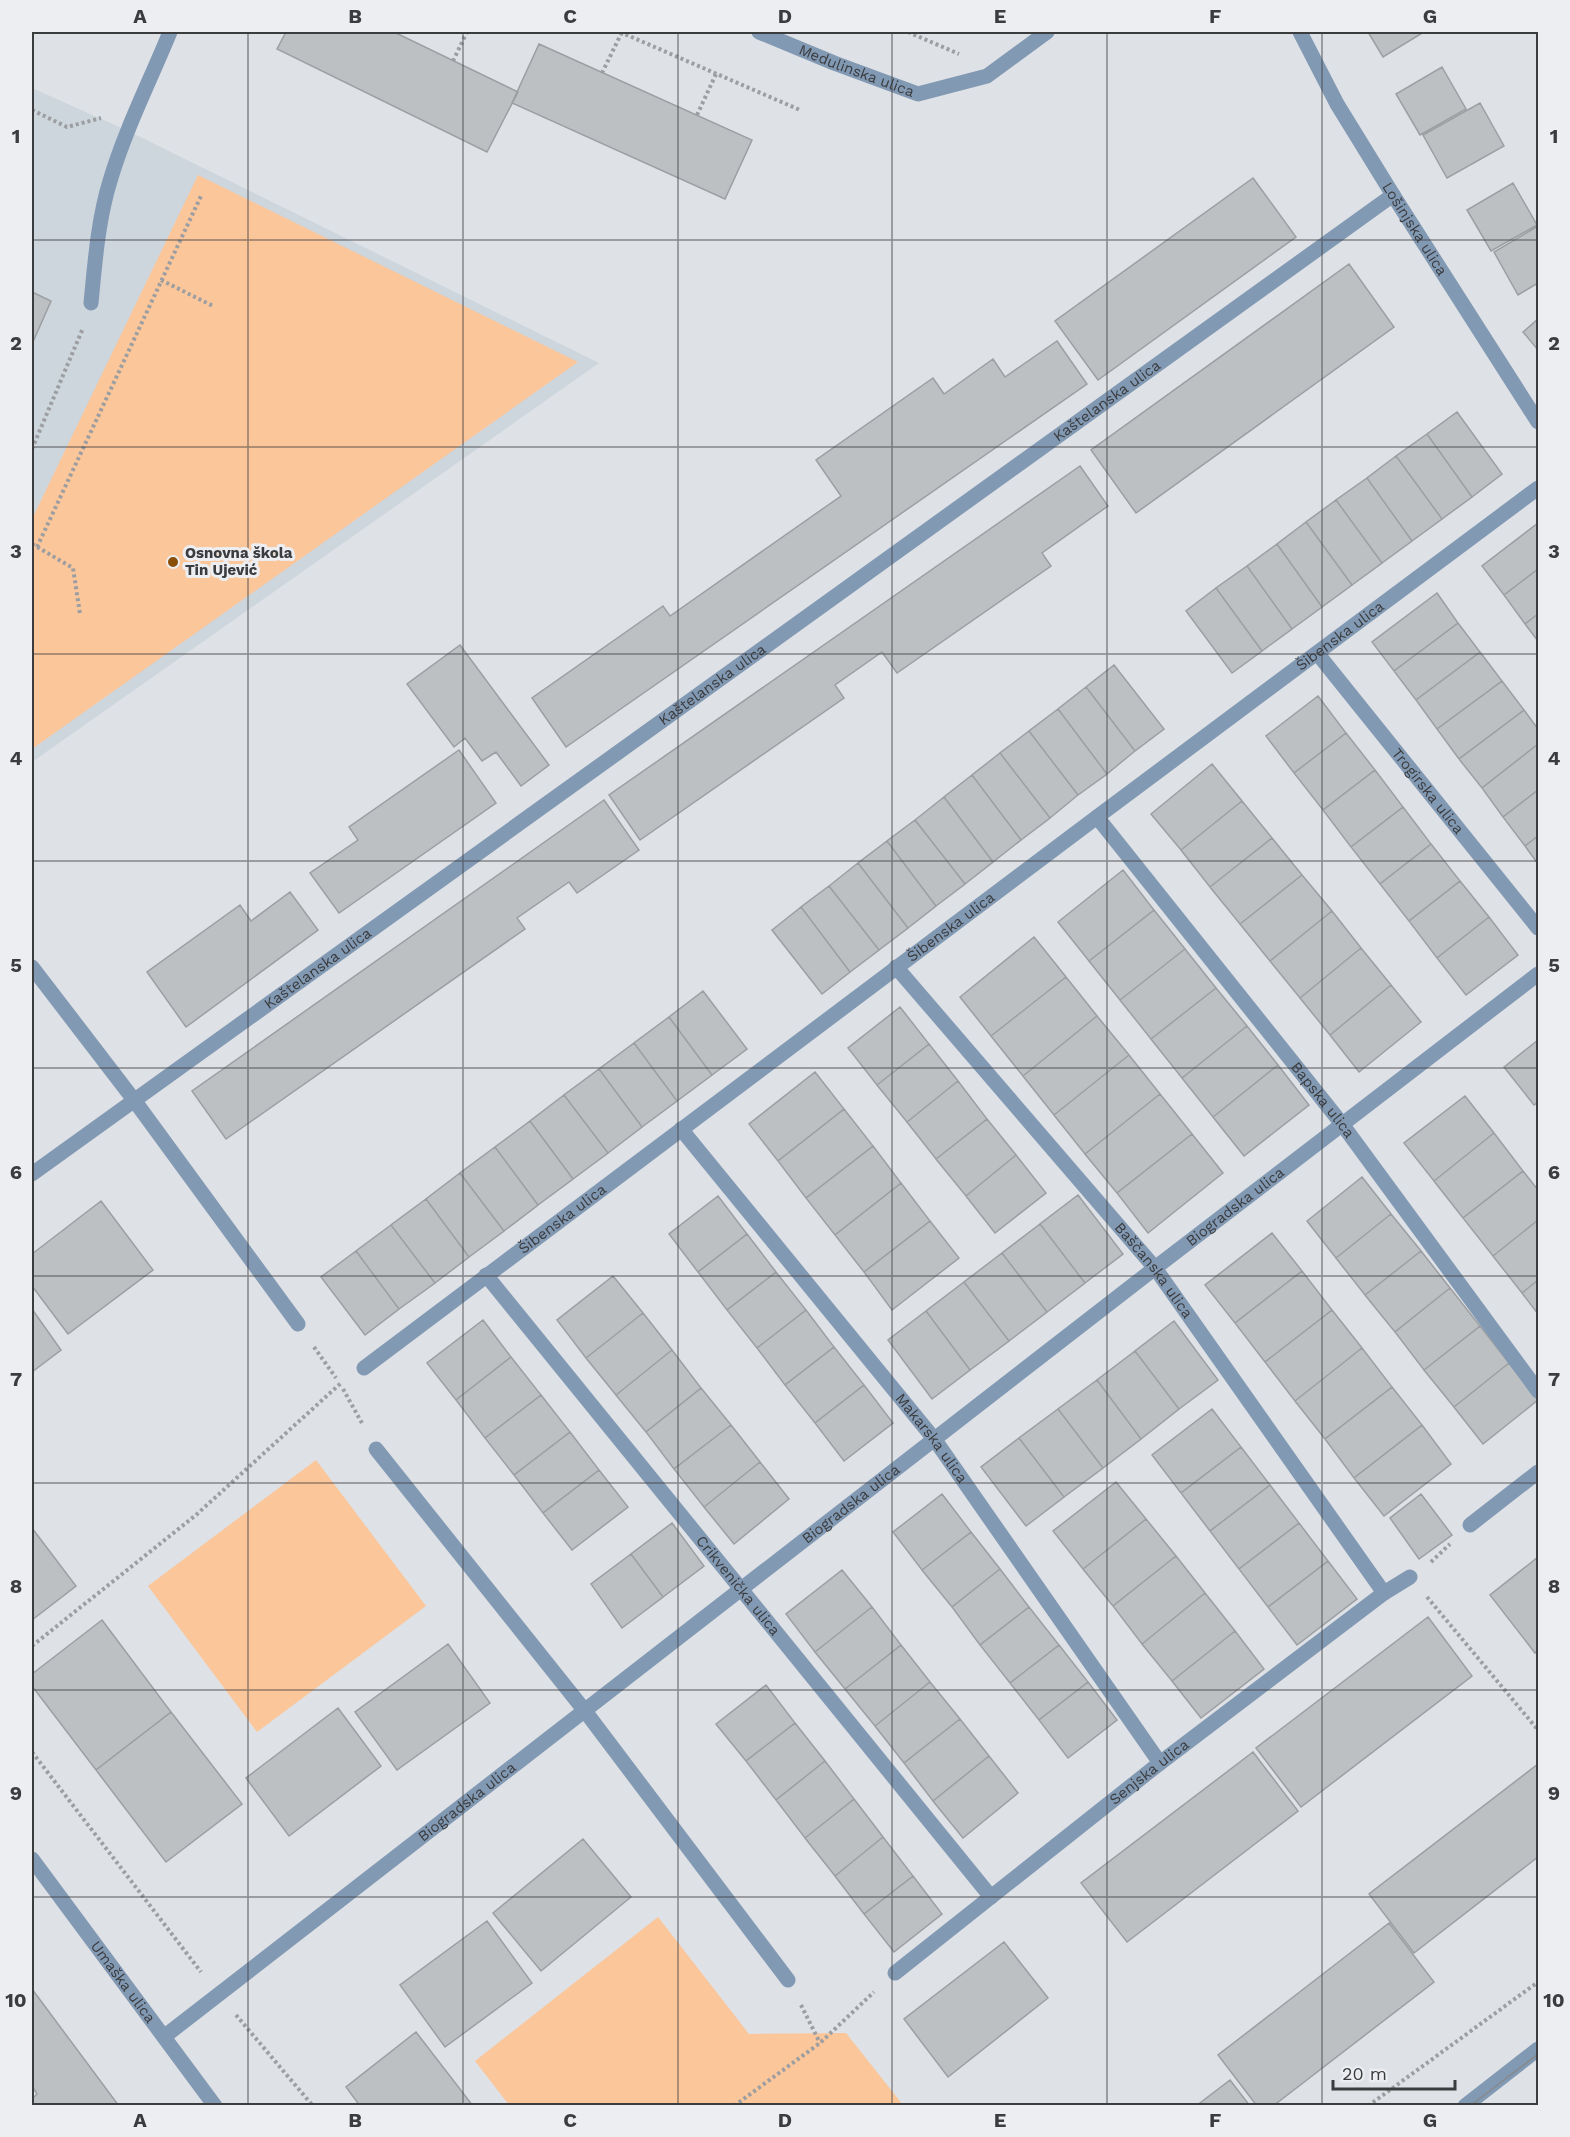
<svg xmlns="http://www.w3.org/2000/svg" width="1570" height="2137" font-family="'Work Sans',sans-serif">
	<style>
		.built { fill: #cdd5dd }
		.green { fill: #fbc69a }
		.building { fill: #bdc0c3; stroke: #9c9fa2; stroke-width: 1.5 }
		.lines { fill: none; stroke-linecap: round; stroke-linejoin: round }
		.path { stroke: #9c9ea1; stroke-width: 4; stroke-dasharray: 3 3; stroke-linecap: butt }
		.minor { stroke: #8299b4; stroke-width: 15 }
		.tram { stroke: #86888b; stroke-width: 1.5 }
		.grid { fill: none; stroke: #3b3c3e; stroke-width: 1.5; stroke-opacity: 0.55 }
		.poi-dot { fill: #894e08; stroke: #eceef2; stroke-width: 2 }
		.labels { text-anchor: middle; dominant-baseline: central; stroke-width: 6; stroke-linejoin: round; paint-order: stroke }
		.street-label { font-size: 15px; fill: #3b3c3e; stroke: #eceef2 }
		.poi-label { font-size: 15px; font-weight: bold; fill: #3b3c3e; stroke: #eceef2; text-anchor: start }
		.neatline { fill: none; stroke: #3b3c3e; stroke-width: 2 }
		.grid-label { font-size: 20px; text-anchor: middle; font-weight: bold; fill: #3b3c3e }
	</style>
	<rect width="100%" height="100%" fill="#dee1e5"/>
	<path class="built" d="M 32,88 L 128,131 L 599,363 L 32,762 Z"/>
	<path class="green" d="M 198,175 L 578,362 L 32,749 L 32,519 Z
		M 316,1460 L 426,1606 L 257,1732 L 148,1586 Z
		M 658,1917 L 749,2034 L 846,2033 L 903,2105 L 509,2105 L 475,2061 Z"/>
	<path class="building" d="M 286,32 L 394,32 L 518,92 L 487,152 L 277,49 Z
		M 1368,32 L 1424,32 L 1383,57 Z
		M 539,44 L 752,140 L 725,199 L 512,103 Z
		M 1442,67 L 1466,109 L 1420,135 L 1396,94 Z
		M 1480,103 L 1504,146 L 1447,178 L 1423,135 Z
		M 1253,178 L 1296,237 L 1098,380 L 1055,321 Z
		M 1513,183 L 1537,225 L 1491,251 L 1467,210 Z
		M 1538,226 L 1538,283 L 1518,295 L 1494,252 Z
		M 1349,264 L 1394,327 L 1136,513 L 1091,450 Z
		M 32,292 L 51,301 L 32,344 Z
		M 1538,319 L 1538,350 L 1523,332 Z
		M 1057,341 L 1087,384 L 566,747 L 532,698 L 663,606 L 670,616 L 841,496 L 816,460 L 933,378 L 944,394 L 993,359 L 1005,377 Z
		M 1457,412 L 1502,474 L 1472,497 L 1427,434 Z
		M 1427,434 L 1472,497 L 1442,519 L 1396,456 Z
		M 1396,456 L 1442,519 L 1412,541 L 1367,478 Z
		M 1080,466 L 1108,506 L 1042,553 L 1051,566 L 897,673 L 882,652 L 835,685 L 844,698 L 640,840 L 609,795 Z
		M 1367,478 L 1412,541 L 1382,563 L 1336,500 Z
		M 1336,500 L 1382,563 L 1352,585 L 1306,522 Z
		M 1306,522 L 1352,585 L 1322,607 L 1277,544 Z
		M 1538,523 L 1538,569 L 1504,595 L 1482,566 Z
		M 1277,544 L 1322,607 L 1292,629 L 1247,566 Z
		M 1247,566 L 1292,629 L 1262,651 L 1216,588 Z
		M 1538,569 L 1538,614 L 1525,624 L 1504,595 Z
		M 1216,588 L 1262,651 L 1232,673 L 1186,611 Z
		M 1437,593 L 1458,623 L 1394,671 L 1372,642 Z
		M 1538,614 L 1538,641 L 1525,624 Z
		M 1458,623 L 1480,652 L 1416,700 L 1394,671 Z
		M 460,645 L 549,765 L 521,786 L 496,752 L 482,761 L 465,738 L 454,747 L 407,684 Z
		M 1480,652 L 1502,681 L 1437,729 L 1416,700 Z
		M 1114,665 L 1164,729 L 1135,751 L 1086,687 Z
		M 1502,681 L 1524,710 L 1459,759 L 1437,729 Z
		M 1086,687 L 1135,751 L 1107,774 L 1058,709 Z
		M 1318,696 L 1346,733 L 1294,773 L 1266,736 Z
		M 1058,709 L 1107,774 L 1078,795 L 1029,731 Z
		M 1524,710 L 1538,729 L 1538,744 L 1482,788 L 1459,759 Z
		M 1029,731 L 1078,795 L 1050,818 L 1000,753 Z
		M 1346,733 L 1375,770 L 1323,810 L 1294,773 Z
		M 1538,744 L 1538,790 L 1503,817 L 1482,788 Z
		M 459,750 L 496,803 L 339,913 L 310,873 L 358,840 L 349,827 Z
		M 1000,753 L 1050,818 L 1021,840 L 972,775 Z
		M 1212,764 L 1242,801 L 1181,850 L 1151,814 Z
		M 1375,770 L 1403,807 L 1351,847 L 1323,810 Z
		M 972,775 L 1021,840 L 993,862 L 944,797 Z
		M 1538,790 L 1538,836 L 1525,846 L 1503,817 Z
		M 944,797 L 993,862 L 965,884 L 915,820 Z
		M 604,800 L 639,850 L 577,893 L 569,882 L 517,918 L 525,929 L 226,1139 L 192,1091 Z
		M 1242,801 L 1272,838 L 1210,887 L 1181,850 Z
		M 1403,807 L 1431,844 L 1380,884 L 1351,847 Z
		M 915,820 L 965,884 L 936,906 L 887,841 Z
		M 1538,836 L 1538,864 L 1525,846 Z
		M 1272,838 L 1302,875 L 1240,924 L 1210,887 Z
		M 887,841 L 936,906 L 908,928 L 858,863 Z
		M 1431,844 L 1460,881 L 1409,921 L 1380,884 Z
		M 858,863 L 908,928 L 879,950 L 829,886 Z
		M 1123,870 L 1154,910 L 1089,961 L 1058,922 Z
		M 1302,875 L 1332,911 L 1270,961 L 1240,924 Z
		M 1460,881 L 1489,917 L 1437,958 L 1409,921 Z
		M 829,886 L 879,950 L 850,972 L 801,907 Z
		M 290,892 L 318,930 L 186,1027 L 147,972 L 240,905 L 251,921 Z
		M 801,907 L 850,972 L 822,994 L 772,930 Z
		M 1154,910 L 1185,949 L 1120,1000 L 1089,961 Z
		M 1332,911 L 1361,948 L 1300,998 L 1270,961 Z
		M 1489,917 L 1518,955 L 1466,995 L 1437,958 Z
		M 1034,937 L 1066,977 L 991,1036 L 960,997 Z
		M 1361,948 L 1391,985 L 1330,1035 L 1300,998 Z
		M 1185,949 L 1216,988 L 1151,1039 L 1120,1000 Z
		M 1066,977 L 1097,1016 L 1023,1076 L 991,1036 Z
		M 1391,985 L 1421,1022 L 1359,1072 L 1330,1035 Z
		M 1216,988 L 1247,1026 L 1182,1078 L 1151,1039 Z
		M 703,991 L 747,1049 L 712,1075 L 669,1017 Z
		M 900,1007 L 929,1044 L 877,1085 L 848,1048 Z
		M 1097,1016 L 1129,1055 L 1054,1115 L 1023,1076 Z
		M 669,1017 L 712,1075 L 677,1101 L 634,1043 Z
		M 1247,1026 L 1278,1065 L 1213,1117 L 1182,1078 Z
		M 1538,1040 L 1538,1102 L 1534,1105 L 1504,1067 Z
		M 634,1043 L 677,1101 L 642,1127 L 599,1069 Z
		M 929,1044 L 958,1081 L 907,1122 L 877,1085 Z
		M 1129,1055 L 1160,1094 L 1085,1154 L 1054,1115 Z
		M 1278,1065 L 1309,1105 L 1244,1156 L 1213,1117 Z
		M 599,1069 L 642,1127 L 608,1153 L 564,1095 Z
		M 815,1072 L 844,1109 L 778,1161 L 749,1124 Z
		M 958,1081 L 987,1119 L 936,1159 L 907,1122 Z
		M 1160,1094 L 1192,1134 L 1117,1193 L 1085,1154 Z
		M 564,1095 L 608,1153 L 573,1179 L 530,1121 Z
		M 1465,1096 L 1494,1133 L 1434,1181 L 1404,1143 Z
		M 844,1109 L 873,1146 L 806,1198 L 778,1161 Z
		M 987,1119 L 1016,1155 L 966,1196 L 936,1159 Z
		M 530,1121 L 573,1179 L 538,1205 L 495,1147 Z
		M 1494,1133 L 1523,1171 L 1463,1218 L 1434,1181 Z
		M 1192,1134 L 1223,1173 L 1148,1233 L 1117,1193 Z
		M 873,1146 L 901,1183 L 835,1235 L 806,1198 Z
		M 495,1147 L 538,1205 L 504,1231 L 460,1173 Z
		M 1016,1155 L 1046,1193 L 995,1233 L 966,1196 Z
		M 1523,1171 L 1538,1190 L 1538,1220 L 1493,1256 L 1463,1218 Z
		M 460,1173 L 504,1231 L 469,1257 L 426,1199 Z
		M 1362,1177 L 1391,1214 L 1336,1258 L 1307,1221 Z
		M 901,1183 L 930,1221 L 864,1272 L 835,1235 Z
		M 1078,1195 L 1123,1254 L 1085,1283 L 1040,1224 Z
		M 718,1196 L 747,1234 L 698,1272 L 669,1234 Z
		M 426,1199 L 469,1257 L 435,1283 L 391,1225 Z
		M 101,1201 L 153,1270 L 68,1334 L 32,1286 L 32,1254 Z
		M 1391,1214 L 1421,1251 L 1365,1295 L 1336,1258 Z
		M 1538,1220 L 1538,1280 L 1522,1293 L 1493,1256 Z
		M 930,1221 L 959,1258 L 892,1310 L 864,1272 Z
		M 1040,1224 L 1085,1283 L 1047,1312 L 1002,1253 Z
		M 391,1225 L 435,1283 L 399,1309 L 356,1251 Z
		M 1272,1233 L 1302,1271 L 1235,1323 L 1205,1285 Z
		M 747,1234 L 776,1272 L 727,1310 L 698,1272 Z
		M 356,1251 L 399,1309 L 365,1335 L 321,1277 Z
		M 1421,1251 L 1450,1288 L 1395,1332 L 1365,1295 Z
		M 1002,1253 L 1047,1312 L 1009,1341 L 964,1282 Z
		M 1302,1271 L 1332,1310 L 1265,1362 L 1235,1323 Z
		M 776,1272 L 806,1310 L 757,1348 L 727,1310 Z
		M 613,1276 L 643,1313 L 586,1358 L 557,1320 Z
		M 1538,1280 L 1538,1314 L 1522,1293 Z
		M 964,1282 L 1009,1341 L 970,1370 L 926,1311 Z
		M 1450,1288 L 1480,1326 L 1424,1370 L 1395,1332 Z
		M 32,1309 L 61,1350 L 32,1372 Z
		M 806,1310 L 834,1347 L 785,1385 L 757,1348 Z
		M 1332,1310 L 1362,1348 L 1295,1401 L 1265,1362 Z
		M 926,1311 L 970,1370 L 932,1399 L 888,1340 Z
		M 643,1313 L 672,1350 L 616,1395 L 586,1358 Z
		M 483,1320 L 511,1357 L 456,1400 L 427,1363 Z
		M 1174,1321 L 1218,1380 L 1179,1409 L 1135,1351 Z
		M 1480,1326 L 1509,1363 L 1454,1407 L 1424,1370 Z
		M 834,1347 L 864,1385 L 815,1423 L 785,1385 Z
		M 1362,1348 L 1392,1387 L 1325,1439 L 1295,1401 Z
		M 672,1350 L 701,1388 L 646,1432 L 616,1395 Z
		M 1135,1351 L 1179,1409 L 1141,1439 L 1097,1380 Z
		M 511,1357 L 541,1395 L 485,1438 L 456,1400 Z
		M 1509,1363 L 1538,1400 L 1483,1444 L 1454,1407 Z
		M 1097,1380 L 1141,1439 L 1103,1468 L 1058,1409 Z
		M 864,1385 L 893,1423 L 844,1461 L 815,1423 Z
		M 1392,1387 L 1422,1425 L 1354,1478 L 1325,1439 Z
		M 701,1388 L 731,1425 L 674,1469 L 646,1432 Z
		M 541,1395 L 570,1432 L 514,1475 L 485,1438 Z
		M 1058,1409 L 1103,1468 L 1064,1497 L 1019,1438 Z
		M 1212,1409 L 1241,1447 L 1181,1493 L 1152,1455 Z
		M 731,1425 L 760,1462 L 704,1507 L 674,1469 Z
		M 1422,1425 L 1451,1464 L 1384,1516 L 1354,1478 Z
		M 570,1432 L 599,1470 L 543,1513 L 514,1475 Z
		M 1019,1438 L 1064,1497 L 1026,1526 L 981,1467 Z
		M 1241,1447 L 1270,1485 L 1210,1531 L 1181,1493 Z
		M 760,1462 L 789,1499 L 734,1544 L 704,1507 Z
		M 599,1470 L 628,1507 L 572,1550 L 543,1513 Z
		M 1116,1482 L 1146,1519 L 1083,1569 L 1053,1531 Z
		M 1270,1485 L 1299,1523 L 1239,1569 L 1210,1531 Z
		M 942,1494 L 971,1532 L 922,1570 L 893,1532 Z
		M 1421,1494 L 1452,1535 L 1419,1559 L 1390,1518 Z
		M 1146,1519 L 1176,1556 L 1113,1606 L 1083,1569 Z
		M 672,1523 L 704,1566 L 663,1597 L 631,1554 Z
		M 1299,1523 L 1328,1561 L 1268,1607 L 1239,1569 Z
		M 32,1528 L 76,1586 L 32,1620 Z
		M 971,1532 L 1000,1569 L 952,1607 L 922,1570 Z
		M 631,1554 L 663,1597 L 622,1628 L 591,1584 Z
		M 1176,1556 L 1205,1593 L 1142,1644 L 1113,1606 Z
		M 1538,1557 L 1538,1650 L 1535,1653 L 1490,1595 Z
		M 1328,1561 L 1357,1599 L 1297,1645 L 1268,1607 Z
		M 1000,1569 L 1029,1607 L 980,1645 L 952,1607 Z
		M 842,1570 L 872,1607 L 815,1652 L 786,1614 Z
		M 1205,1593 L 1235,1631 L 1172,1681 L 1142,1644 Z
		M 872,1607 L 901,1645 L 845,1689 L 815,1652 Z
		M 1029,1607 L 1059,1645 L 1010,1683 L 980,1645 Z
		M 1428,1617 L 1472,1676 L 1301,1807 L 1256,1748 Z
		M 102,1620 L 171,1712 L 96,1770 L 32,1686 L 32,1674 Z
		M 1235,1631 L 1264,1669 L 1201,1718 L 1172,1681 Z
		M 448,1644 L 490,1703 L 397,1770 L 355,1712 Z
		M 901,1645 L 930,1682 L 875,1726 L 845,1689 Z
		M 1059,1645 L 1088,1682 L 1039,1720 L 1010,1683 Z
		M 930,1682 L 960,1719 L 904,1763 L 875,1726 Z
		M 1088,1682 L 1117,1720 L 1068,1758 L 1039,1720 Z
		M 766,1685 L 795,1723 L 746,1761 L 716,1724 Z
		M 338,1708 L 381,1766 L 289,1836 L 246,1778 Z
		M 171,1712 L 242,1804 L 166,1862 L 96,1770 Z
		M 960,1719 L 989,1756 L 933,1801 L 904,1763 Z
		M 795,1723 L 825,1761 L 776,1800 L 746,1761 Z
		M 1253,1752 L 1298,1811 L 1127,1942 L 1081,1883 Z
		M 989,1756 L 1018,1793 L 963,1838 L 933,1801 Z
		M 825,1761 L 854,1799 L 805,1838 L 776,1800 Z
		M 1538,1764 L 1538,1857 L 1414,1953 L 1369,1894 Z
		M 854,1799 L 883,1837 L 835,1876 L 805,1838 Z
		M 883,1837 L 913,1876 L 864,1914 L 835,1876 Z
		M 583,1839 L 631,1897 L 541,1971 L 493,1913 Z
		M 913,1876 L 942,1914 L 894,1952 L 864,1914 Z
		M 487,1921 L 532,1983 L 445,2047 L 400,1985 Z
		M 1389,1923 L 1434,1982 L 1273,2106 L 1257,2106 L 1218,2055 Z
		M 1004,1942 L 1048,1998 L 948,2077 L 904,2019 Z
		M 32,1989 L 119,2106 L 32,2106 L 32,2099 L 37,2094 L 32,2086 Z
		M 416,2032 L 473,2106 L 360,2106 L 346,2087 Z
		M 1230,2080 L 1250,2106 L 1196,2106 Z"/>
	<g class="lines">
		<path class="path" d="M 620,32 L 800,110
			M 908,32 L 959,54
			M 453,61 L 467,32
			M 602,73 L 622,32
			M 32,110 L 67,127 L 101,118
			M 697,115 L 716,74
			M 161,280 L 213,306
			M 32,449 L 83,328
			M 32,544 L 73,568 L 80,614
			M 37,547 L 201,196
			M 314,1347 L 336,1378
			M 343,1389 L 363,1425
			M 1431,1562 L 1450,1544
			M 1427,1597 L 1538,1730
			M 32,1646 L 196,1515 L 341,1383
			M 32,1752 L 201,1972
			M 801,2005 L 820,2043
			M 236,2015 L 313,2106
			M 734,2106 L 820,2043 L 874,1992
			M 1368,2106 L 1538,1982"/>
		<g class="minor">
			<path id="s1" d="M 759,32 L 834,63 L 918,94 L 987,76 L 1047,32"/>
			<path id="s2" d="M 1300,32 L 1337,104 L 1393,195 L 1538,422"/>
			<path d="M 91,303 C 95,262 98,220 110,181 C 125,130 150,81 170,32"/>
			<path id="s3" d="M 1317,653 L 1538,928"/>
			<path id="s4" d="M 1097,817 L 1342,1124 L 1538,1391"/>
			<path d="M 32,967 L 134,1100 L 298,1324"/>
			<path id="s5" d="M 896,967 L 1155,1268 L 1384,1593"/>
			<path id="s6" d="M 681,1129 L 935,1440 L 1160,1763"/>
			<path id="s7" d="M 32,1174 L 1393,195"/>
			<path id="s8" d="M 486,1275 L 991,1897"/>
			<path id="s9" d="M 364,1368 L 1097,817 L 1538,488"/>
			<path d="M 376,1449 L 585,1711 L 788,1980"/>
			<path d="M 1470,1525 L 1538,1472"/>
			<path id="s10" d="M 32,1859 L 215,2106"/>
			<path id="s11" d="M 895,1973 L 1160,1763 L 1384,1593 L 1410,1577"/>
			<path id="s12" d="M 165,2036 L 1155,1268 L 1538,974"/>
			<path d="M 1465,2106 L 1538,2049"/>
		</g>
		<path class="tram" d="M 1470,2106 L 1538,2054"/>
	</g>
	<path class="grid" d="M 248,32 L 248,2106M 463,32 L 463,2106M 678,32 L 678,2106M 892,32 L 892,2106M 1107,32 L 1107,2106M 1322,32 L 1322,2106M 32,240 L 1538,240M 32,447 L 1538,447M 32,654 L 1538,654M 32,861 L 1538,861M 32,1068 L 1538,1068M 32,1276 L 1538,1276M 32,1483 L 1538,1483M 32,1690 L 1538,1690M 32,1897 L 1538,1897"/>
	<circle class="poi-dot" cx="173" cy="562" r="6"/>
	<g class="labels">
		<g class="street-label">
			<text stroke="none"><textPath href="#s1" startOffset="105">Medulinska ulica</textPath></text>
			<text stroke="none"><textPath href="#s2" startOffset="228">Lošinjska ulica</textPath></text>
			<text stroke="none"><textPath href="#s7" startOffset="1324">Kaštelanska ulica</textPath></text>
			<text stroke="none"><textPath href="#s9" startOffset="1220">Šibenska ulica</textPath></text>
			<text stroke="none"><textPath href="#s7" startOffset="838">Kaštelanska ulica</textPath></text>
			<text stroke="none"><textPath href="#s3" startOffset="177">Trogirska ulica</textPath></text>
			<text stroke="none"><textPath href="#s9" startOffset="734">Šibenska ulica</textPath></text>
			<text stroke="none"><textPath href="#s7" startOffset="352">Kaštelanska ulica</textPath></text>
			<text stroke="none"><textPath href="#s4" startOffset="362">Bapska ulica</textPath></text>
			<text stroke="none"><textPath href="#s12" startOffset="1354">Biogradska ulica</textPath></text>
			<text stroke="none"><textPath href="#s9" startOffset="248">Šibenska ulica</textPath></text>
			<text stroke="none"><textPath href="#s5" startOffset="398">Baščanska ulica</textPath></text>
			<text stroke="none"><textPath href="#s6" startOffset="398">Makarska ulica</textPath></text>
			<text stroke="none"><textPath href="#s12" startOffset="868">Biogradska ulica</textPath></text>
			<text stroke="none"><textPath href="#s8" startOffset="400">Crikvenička ulica</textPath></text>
			<text stroke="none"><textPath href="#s11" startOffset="324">Senjska ulica</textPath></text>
			<text stroke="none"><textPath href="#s12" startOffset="382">Biogradska ulica</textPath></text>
			<text stroke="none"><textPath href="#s10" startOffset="153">Umaška ulica</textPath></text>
		</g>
		<g class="poi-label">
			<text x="185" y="553">Osnovna škola<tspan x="185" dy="17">Tin Ujević</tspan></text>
		</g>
	</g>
	<rect width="1570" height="2137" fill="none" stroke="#eceef2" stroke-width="66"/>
	<path d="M1333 2080v9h122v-9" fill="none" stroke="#3b3c3e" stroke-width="3"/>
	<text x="1342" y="2080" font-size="18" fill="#3b3c3e" stroke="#eceef2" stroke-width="4.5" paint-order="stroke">20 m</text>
	<rect x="33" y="33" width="1504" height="2071" class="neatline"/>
	<g class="grid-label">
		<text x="140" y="23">A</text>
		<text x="355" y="23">B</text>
		<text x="570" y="23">C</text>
		<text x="785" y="23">D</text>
		<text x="1000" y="23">E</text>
		<text x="1215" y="23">F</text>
		<text x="1430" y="23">G</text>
		<text x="16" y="143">1</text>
		<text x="1554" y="143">1</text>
		<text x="16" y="350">2</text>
		<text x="1554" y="350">2</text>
		<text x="16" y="558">3</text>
		<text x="1554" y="558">3</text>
		<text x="16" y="765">4</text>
		<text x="1554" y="765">4</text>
		<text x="16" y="972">5</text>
		<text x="1554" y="972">5</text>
		<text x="16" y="1179">6</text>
		<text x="1554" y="1179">6</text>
		<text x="16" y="1386">7</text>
		<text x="1554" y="1386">7</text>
		<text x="16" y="1593">8</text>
		<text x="1554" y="1593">8</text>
		<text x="16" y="1800">9</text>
		<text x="1554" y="1800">9</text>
		<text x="16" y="2007">10</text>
		<text x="1554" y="2007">10</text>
		<text x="140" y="2127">A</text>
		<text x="355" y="2127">B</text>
		<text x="570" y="2127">C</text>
		<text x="785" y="2127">D</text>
		<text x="1000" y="2127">E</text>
		<text x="1215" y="2127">F</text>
		<text x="1430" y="2127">G</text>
	</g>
</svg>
